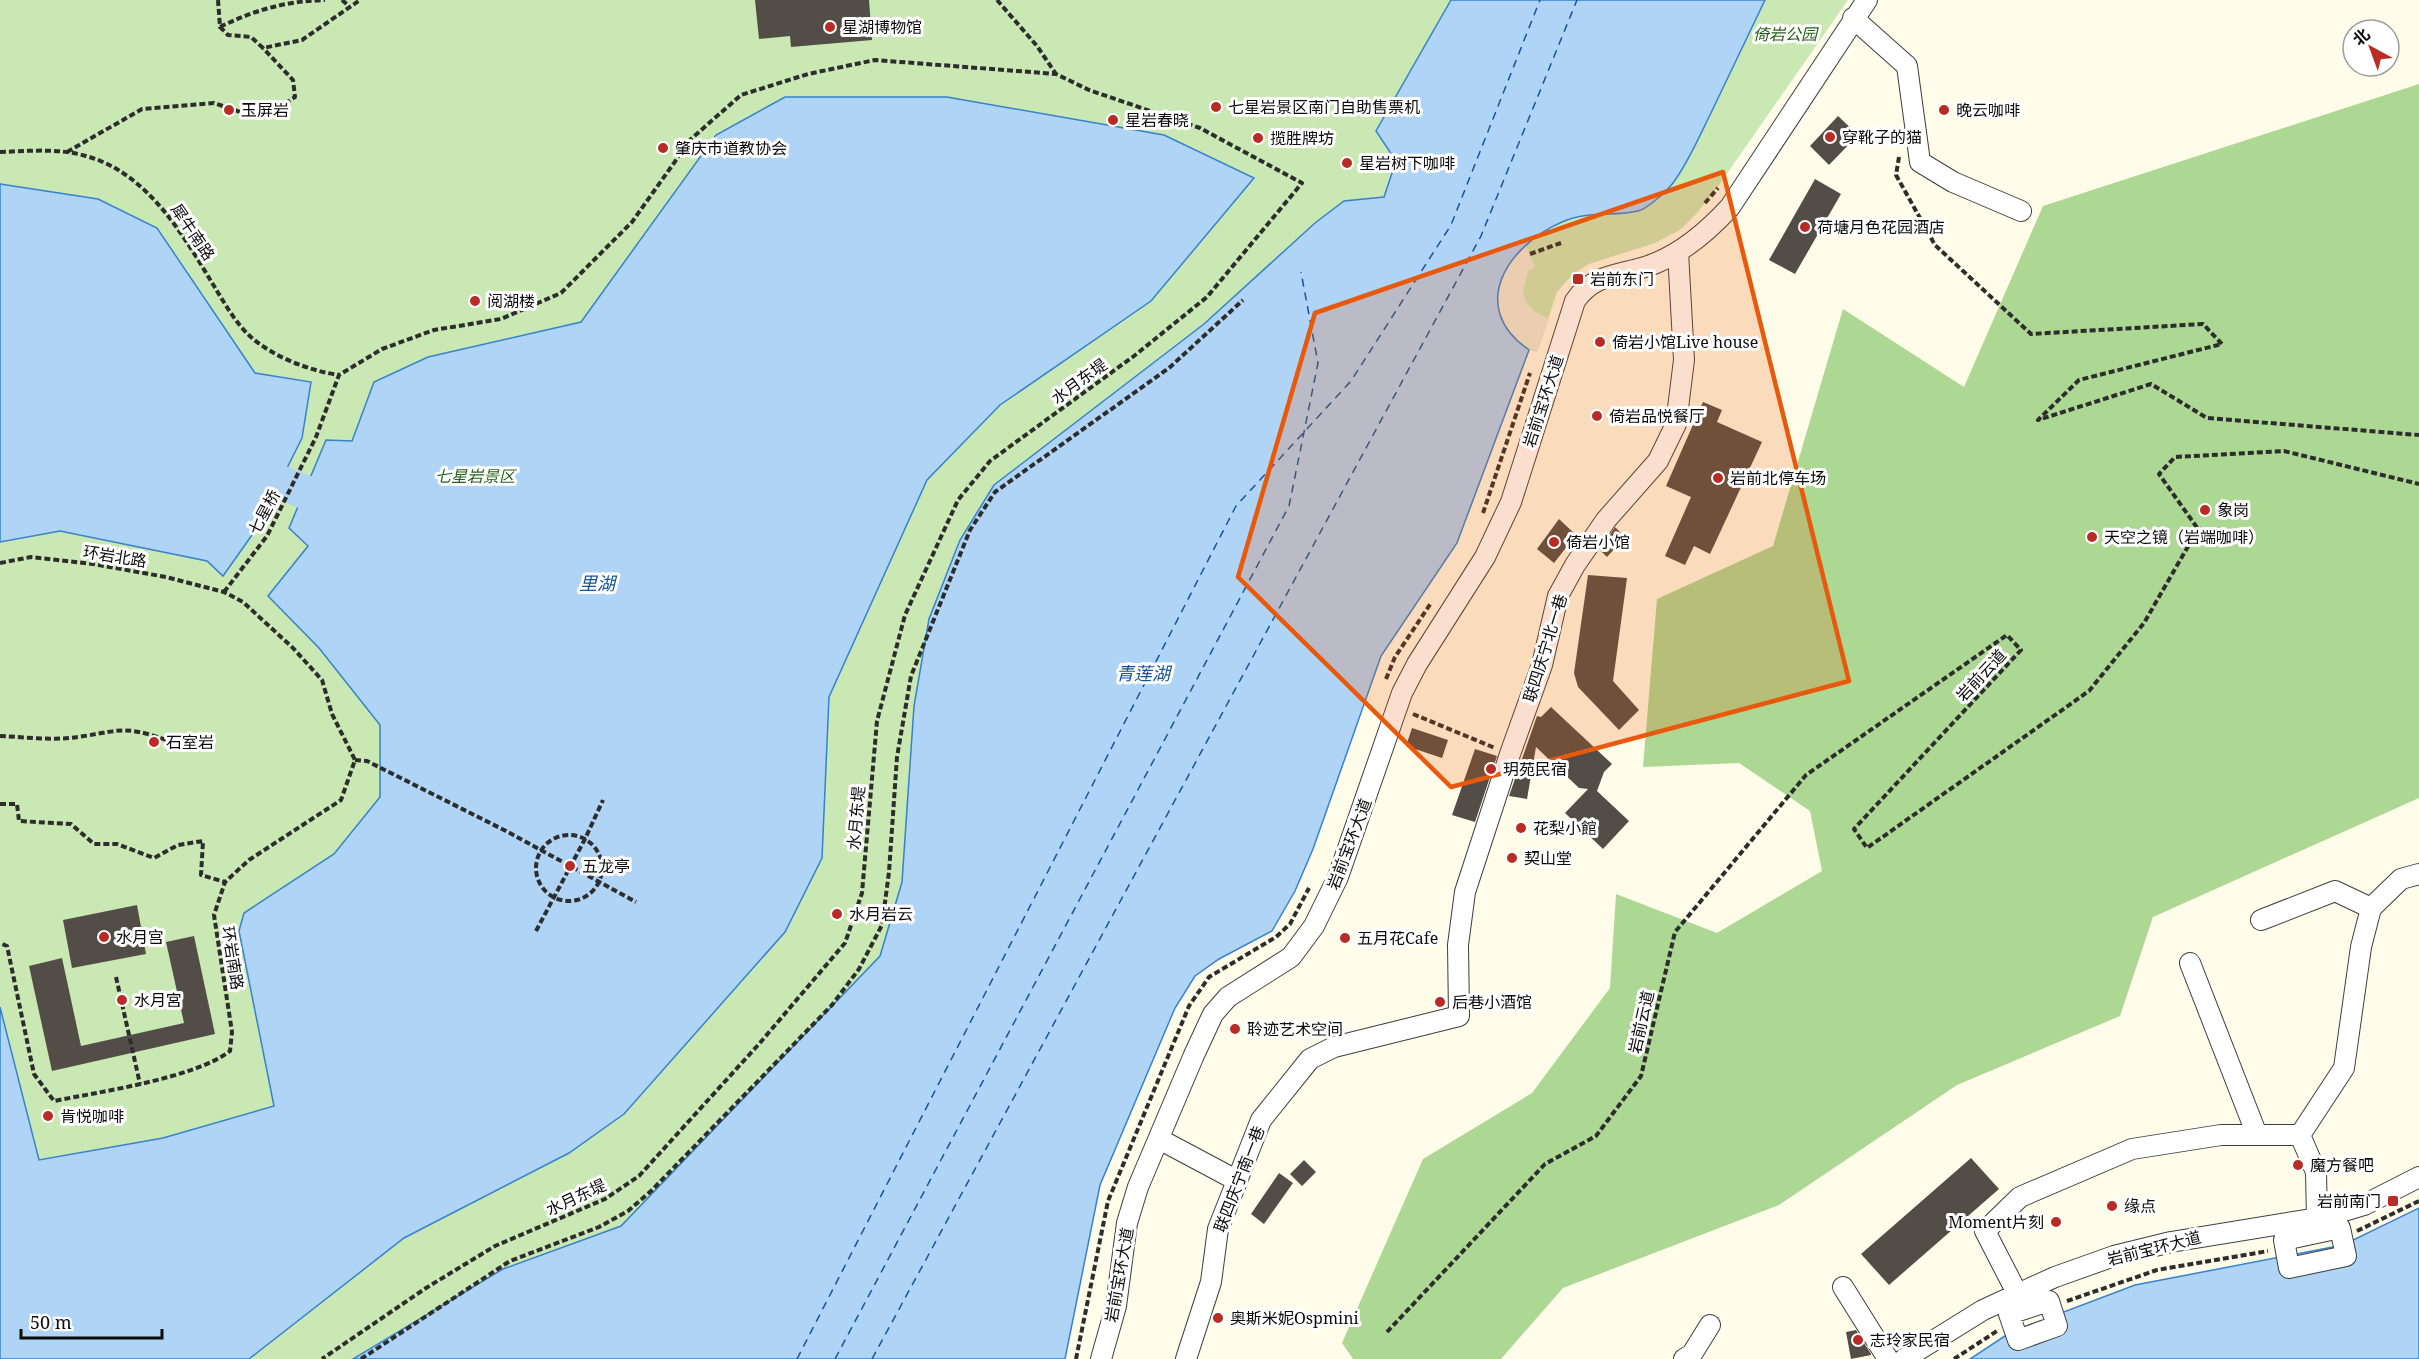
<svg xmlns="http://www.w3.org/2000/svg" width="2419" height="1359" font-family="'Noto Serif','Noto Sans SC',serif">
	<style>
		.green { fill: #cae8b4 }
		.forest { fill: #acd894 }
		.plaza { fill: #edeada }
		.water { fill: #afd4f5; stroke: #3682cc; stroke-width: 1.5 }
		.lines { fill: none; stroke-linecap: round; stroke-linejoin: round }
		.river { stroke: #afd4f5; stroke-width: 34 }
		.ferry { stroke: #16549a; stroke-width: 1.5; stroke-dasharray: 8 6; stroke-linecap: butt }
		.building { fill: #534d48 }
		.minor-casing { stroke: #3e3e3e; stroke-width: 22 }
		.path { stroke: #2d2d2d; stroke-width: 4; stroke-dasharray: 6 3; stroke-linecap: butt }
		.minor { stroke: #fff; stroke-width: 20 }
		.marked { fill: #e8590c; fill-opacity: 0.2; stroke: #e8590c; stroke-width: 4.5; stroke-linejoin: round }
		.poi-dot { fill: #b92c25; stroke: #fff; stroke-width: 2 }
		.labels { text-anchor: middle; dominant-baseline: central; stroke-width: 6; stroke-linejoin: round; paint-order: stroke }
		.poi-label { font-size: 16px; fill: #0b0b0b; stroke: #fff; text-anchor: start }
		.park-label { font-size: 16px; font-style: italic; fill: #25611d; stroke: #fff }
		.street-label { font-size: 16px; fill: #0b0b0b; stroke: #fff }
		.water-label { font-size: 18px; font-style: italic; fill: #16549a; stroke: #fff }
	</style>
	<rect width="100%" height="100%" fill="#fffde9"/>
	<path class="green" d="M 0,0 L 1451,0 L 1376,131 L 1396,161 L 1384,197 L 1344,201 L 1315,223 L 1204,324 L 994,485 L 960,540 L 929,619 L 914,706 L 902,882 L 880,956 L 621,1226 L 503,1269 L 353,1359 L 0,1359 Z
		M 1765,0 L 1848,0 L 1717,188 L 1697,213 L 1680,230 L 1655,243 L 1589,264 L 1573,274 L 1557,292 L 1537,352 C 1494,338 1504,303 1505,267 L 1526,245 L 1562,222 L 1596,213 L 1640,211 L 1672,184 L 1694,147 Z"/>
	<path class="forest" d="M 2419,84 L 2419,798 L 2153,917 L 2120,1016 L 1957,1085 L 1779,1205 L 1563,1288 L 1501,1359 L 1353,1359 L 1342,1343 L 1423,1159 L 1532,1093 L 1610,988 L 1616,894 L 1717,933 L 1822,871 L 1810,811 L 1739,763 L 1643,767 L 1657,599 L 1773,546 L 1843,309 L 1964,387 L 2043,206 Z"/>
	<path class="plaza" d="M 1526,245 L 1535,267 L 1528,271 L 1523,291 L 1526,302 L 1534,311 L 1549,319 L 1537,352 L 1512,337 L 1503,323 L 1497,304 L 1499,287 L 1505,267 Z"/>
	<path class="water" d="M 1451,0 L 1765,0 C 1747,38 1728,77 1710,115 C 1699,137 1688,163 1673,183 C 1667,191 1647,209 1638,211 C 1613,217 1590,210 1562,222 C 1507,246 1467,307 1529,350 L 1457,543 L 1381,656 L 1313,849 L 1295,891 L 1272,931 L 1219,959 L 1195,976 L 1175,1008 L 1100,1185 L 1065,1359 L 353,1359 L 503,1269 L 621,1226 L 880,956 L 902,882 L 914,706 L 929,619 L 960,540 L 994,485 L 1204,324 L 1315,223 L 1344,201 L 1384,197 L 1396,161 L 1376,131 Z
		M 785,97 L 947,97 L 1164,135 L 1254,178 L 1151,301 L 1000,405 L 927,480 L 829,697 L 822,858 L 785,932 L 624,1114 L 569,1153 L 404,1238 L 249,1359 L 0,1359 L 0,1007 L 39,1160 L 163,1138 L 274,1106 L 239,931 L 244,913 L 334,854 L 380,797 L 380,725 L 319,648 L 268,596 L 308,546 L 289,528 L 326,440 L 352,441 L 374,382 L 428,357 L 581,322 L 716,135 Z
		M 0,184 L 98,199 L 157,228 L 255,373 L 311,382 L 302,438 L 257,528 L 223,576 L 207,561 L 60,531 L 0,542 Z
		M 2419,1208 L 2419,1359 L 1970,1359 L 2011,1332 L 2135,1285 L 2343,1245 Z"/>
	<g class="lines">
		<path class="river" d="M 280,482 L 305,492"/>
		<path class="ferry" d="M 797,1359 L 1236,506 L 1351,381 L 1451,225 L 1540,0
			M 835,1359 L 1289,506 L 1318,363 L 1301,272
			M 872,1359 L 1481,236 L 1577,0"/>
	</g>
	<path class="building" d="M 755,0 L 869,0 L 872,40 L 791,47 L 790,36 L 759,39 Z
		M 1838,116 L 1858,135 L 1829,165 L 1810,146 Z
		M 1815,179 L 1841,194 L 1795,274 L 1769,260 Z
		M 1703,402 L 1722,410 L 1717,422 L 1762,442 L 1710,554 L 1694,546 L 1685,565 L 1665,556 L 1691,497 L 1666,486 Z
		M 1559,519 L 1576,535 L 1554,563 L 1537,549 Z
		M 1615,527 L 1625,537 L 1607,557 L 1600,550 Z
		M 1588,575 L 1627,578 L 1613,681 L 1639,710 L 1619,730 L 1578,687 L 1574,673 Z
		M 1551,707 L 1612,764 L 1604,772 L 1597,791 L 1629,821 L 1603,849 L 1565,813 L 1588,789 L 1579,788 L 1536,747 L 1527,799 L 1509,796 L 1537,716 L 1541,717 Z
		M 1412,728 L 1448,740 L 1442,758 L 1406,746 Z
		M 1475,749 L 1497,756 L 1475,822 L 1452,815 Z
		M 137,905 L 146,954 L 72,968 L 63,920 Z
		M 194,936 L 215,1034 L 52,1071 L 29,966 L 62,958 L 81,1046 L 184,1023 L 166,942 Z
		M 1971,1158 L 1999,1189 L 1889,1285 L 1861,1254 Z
		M 1304,1160 L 1316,1172 L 1302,1186 L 1290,1174 Z
		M 1279,1173 L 1293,1183 L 1264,1224 L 1251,1214 Z
		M 1856,1330 L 1871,1354 L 1871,1355 L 1851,1359 L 1846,1332 Z"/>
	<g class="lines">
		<g class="minor-casing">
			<path id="minor" d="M 1853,18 L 1907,66 L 1920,162 L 1953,182 L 2021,211
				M 2261,920 L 2335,891 L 2371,908
				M 2190,963 L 2257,1135
				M 2300,1135 L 2316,1172 L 2317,1218
				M 1159,1139 L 1236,1180
				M 2340,1228 L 2346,1256 L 2289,1268 L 2284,1240 Z
				M 1843,1287 L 1888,1359
				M 2017,1293 L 1985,1231 L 2020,1197 L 2132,1149 L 2221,1135 L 2300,1135 L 2344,1068 L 2361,947 L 2371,908 L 2401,879 L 2419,874
				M 2049,1301 L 2057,1326 L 2018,1340 L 2009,1314 Z
				M 1101,1359 L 1116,1306 L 1127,1223 L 1138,1187 L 1194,1055 L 1213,1014 L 1228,997 L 1291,957 L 1314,926 L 1338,877 L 1402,693 L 1417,664 L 1485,557 L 1511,502 L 1575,301 C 1595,271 1625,276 1656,263 C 1685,251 1709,230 1730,207 L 1867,0
				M 1186,1359 L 1211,1282 L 1218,1229 L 1261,1120 L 1310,1059 L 1334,1047 L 1459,1016 L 1458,945 L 1465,892 L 1510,754 L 1542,665 L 1558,596 L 1575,565 L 1606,520 L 1658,461 L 1676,424 L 1684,360 L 1678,252
				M 1684,1359 L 1692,1354 L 1710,1325
				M 1904,1359 L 1983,1310 L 2055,1277 L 2114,1256 L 2171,1242 L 2324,1217 L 2364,1205 L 2419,1177"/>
		</g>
		<path class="path" d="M 218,0 L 220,27 L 228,35 L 251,37 L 263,48 L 302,40 L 360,0
			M 342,0 L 349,6
			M 997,0 L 1037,46 L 1056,74
			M 220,27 C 254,10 287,1 325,0
			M 0,152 C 28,151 59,148 86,156 C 148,173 183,235 214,286 C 225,304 236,324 252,338 C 274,357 310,371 339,375
			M 67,152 L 142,109 L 214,103 L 249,115 L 277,109 L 295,97 L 293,80 L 263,48
			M 1899,157 L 1896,175 L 1935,245 L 2031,334 L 2203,324 L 2222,344 L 2079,380 L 2038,420 L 2151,384 L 2207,418 L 2419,435
			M 1705,203 L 1718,188
			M 1530,254 L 1561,243
			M 1483,513 L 1530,373
			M 0,563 L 31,557 L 93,564 L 166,577 L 224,592 L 243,602 L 293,648 L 322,680 L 332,714 L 355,760 L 341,800 L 249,860 L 225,882 L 214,915 L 232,1032 L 230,1051 C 195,1078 99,1092 54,1101 L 34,1074 L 7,946 L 0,943
			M 224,592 L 267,536 L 316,437 L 339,375 L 382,349 L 434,330 L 501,319 L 561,293 L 632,222 L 691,139 L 741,95 L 808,74 L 875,60 L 1056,74 L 1089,90 L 1200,128 L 1302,183 L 1207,297 L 1134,356 L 990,461 L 958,500 L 905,615 L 877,721 L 862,893 L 845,943 L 759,1044 L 639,1176 L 605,1199 L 495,1246 L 426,1288 L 322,1359
			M 1386,679 L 1395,657 L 1431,603
			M 1413,714 L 1495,748
			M 0,736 C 23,737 48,740 70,738 C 114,733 121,723 166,740
			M 355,760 L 367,761 L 506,831 L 636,902
			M 0,804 L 17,804 L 19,821 L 71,824 L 94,844 L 117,844 L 154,858 L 178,845 L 203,841 L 201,875 L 225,882
			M536 868a33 33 0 1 1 66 0a33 33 0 1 1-66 0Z
			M 536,931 L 585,839 L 603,800
			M 116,977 L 140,1084
			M 2357,1231 L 2419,1201
			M 2067,1301 L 2157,1270 L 2268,1251
			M 1387,1332 L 1545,1164 L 1596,1136 L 1641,1076 L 1675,932 L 1806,775 L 2007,635 L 2021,650 L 1854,829 L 1867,848 L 2089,691 L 2144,623 L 2198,529 L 2159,474 L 2175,457 L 2284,451 L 2419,484
			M 361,1359 L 510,1261 L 599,1227 L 628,1211 L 651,1191 L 832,1005 L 859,969 L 882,925 L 889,872 L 897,757 L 911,676 L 970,530 L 995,492 L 1169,368 L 1243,300
			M 1076,1359 L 1108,1201 L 1189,1006 L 1209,977 L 1276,937 L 1290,924 L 1309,888
			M 1954,1359 L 1997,1331"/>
		<use href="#minor" class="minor"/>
	</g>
	<path class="marked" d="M 1723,172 L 1849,681 L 1451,787 L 1238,577 L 1315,313 Z"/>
	<g class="poi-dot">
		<circle cx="830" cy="27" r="6"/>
		<circle cx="1216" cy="107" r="6"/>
		<circle cx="229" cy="110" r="6"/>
		<circle cx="1944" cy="110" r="6"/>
		<circle cx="1113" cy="120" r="6"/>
		<circle cx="1830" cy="137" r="6"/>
		<circle cx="1258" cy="138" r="6"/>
		<circle cx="663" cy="148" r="6"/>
		<circle cx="1347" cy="163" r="6"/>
		<circle cx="1805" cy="227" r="6"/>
		<rect x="1572" y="273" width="12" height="12" rx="3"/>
		<circle cx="475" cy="301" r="6"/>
		<circle cx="1600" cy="342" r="6"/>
		<circle cx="1597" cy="416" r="6"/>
		<circle cx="1718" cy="478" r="6"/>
		<circle cx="2205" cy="510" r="6"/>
		<circle cx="2092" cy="537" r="6"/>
		<circle cx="1554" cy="542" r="6"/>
		<circle cx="154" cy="742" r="6"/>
		<circle cx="1491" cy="769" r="6"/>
		<circle cx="1521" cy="828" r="6"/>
		<circle cx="1512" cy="858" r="6"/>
		<circle cx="570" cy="866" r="6"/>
		<circle cx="837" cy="914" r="6"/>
		<circle cx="104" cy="937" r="6"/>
		<circle cx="1345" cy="938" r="6"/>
		<circle cx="122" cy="1000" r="6"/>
		<circle cx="1440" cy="1002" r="6"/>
		<circle cx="1235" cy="1029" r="6"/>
		<circle cx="48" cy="1116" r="6"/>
		<circle cx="2298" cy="1165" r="6"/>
		<rect x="2387" y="1195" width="12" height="12" rx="3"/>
		<circle cx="2112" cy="1206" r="6"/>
		<circle cx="2056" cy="1222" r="6"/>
		<circle cx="1218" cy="1318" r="6"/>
		<circle cx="1858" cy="1340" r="6"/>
	</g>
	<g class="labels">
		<g class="poi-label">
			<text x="842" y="27">星湖博物馆</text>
			<text x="1228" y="107">七星岩景区南门自助售票机</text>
			<text x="241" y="110">玉屏岩</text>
			<text x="1956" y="110">晚云咖啡</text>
			<text x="1125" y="120">星岩春晓</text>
			<text x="1842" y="137">穿靴子的猫</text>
			<text x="1270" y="138">揽胜牌坊</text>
			<text x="675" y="148">肇庆市道教协会</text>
			<text x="1359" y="163">星岩树下咖啡</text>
			<text x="1817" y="227">荷塘月色花园酒店</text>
			<text x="1590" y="279">岩前东门</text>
			<text x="487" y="301">阅湖楼</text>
			<text x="1612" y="342">倚岩小馆Live house</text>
			<text x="1609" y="416">倚岩品悦餐厅</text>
			<text x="1730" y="478">岩前北停车场</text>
			<text x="2217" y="510">象岗</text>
			<text x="2104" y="537">天空之镜（岩端咖啡）</text>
			<text x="1566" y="542">倚岩小馆</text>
			<text x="166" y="742">石室岩</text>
			<text x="1503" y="769">玥苑民宿</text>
			<text x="1533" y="828">花梨小館</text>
			<text x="1524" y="858">契山堂</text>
			<text x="582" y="866">五龙亭</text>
			<text x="849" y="914">水月岩云</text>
			<text x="116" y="937">水月宫</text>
			<text x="1357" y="938">五月花Cafe</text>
			<text x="134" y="1000">水月宮</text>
			<text x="1452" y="1002">后巷小酒馆</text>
			<text x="1247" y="1029">聆迹艺术空间</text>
			<text x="60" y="1116">肯悦咖啡</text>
			<text x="2310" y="1165">魔方餐吧</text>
			<text x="2381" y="1201" text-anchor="end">岩前南门</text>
			<text x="2124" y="1206">缘点</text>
			<text x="2044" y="1222" text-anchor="end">Moment片刻</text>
			<text x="1230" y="1318">奥斯米妮Ospmini</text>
			<text x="1870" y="1340">志玲家民宿</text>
		</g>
		<g class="park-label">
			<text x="1785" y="34">倚岩公园</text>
			<text x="475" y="476">七星岩景区</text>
		</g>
		<g class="street-label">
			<text transform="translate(193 232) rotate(56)">犀牛南路</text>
			<text transform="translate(1079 381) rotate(-36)">水月东堤</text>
			<text transform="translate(1543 401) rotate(-72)">岩前宝环大道</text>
			<text transform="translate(264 512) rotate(-62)">七星桥</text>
			<text transform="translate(115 556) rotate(9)">环岩北路</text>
			<text transform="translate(1545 648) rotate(-73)">联四庆宁北一巷</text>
			<text transform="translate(1981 675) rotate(-47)">岩前云道</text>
			<text transform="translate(856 818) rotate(-85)">水月东堤</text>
			<text transform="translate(1349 844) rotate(-69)">岩前宝环大道</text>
			<text transform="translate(233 958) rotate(81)">环岩南路</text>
			<text transform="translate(1641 1022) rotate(-77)">岩前云道</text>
			<text transform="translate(1239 1179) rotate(-69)">联四庆宁南一巷</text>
			<text transform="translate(576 1197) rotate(-25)">水月东堤</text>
			<text transform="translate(2154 1248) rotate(-14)">岩前宝环大道</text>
			<text transform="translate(1119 1275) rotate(-80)">岩前宝环大道</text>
		</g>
		<g class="water-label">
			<text x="597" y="583">里湖</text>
			<text x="1143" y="673">青莲湖</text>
		</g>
	</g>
	<g transform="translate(2371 48) rotate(319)"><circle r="28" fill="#ffffff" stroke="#9d9d9d" stroke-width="1.5"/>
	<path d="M0-4.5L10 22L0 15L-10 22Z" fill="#b92c25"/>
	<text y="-9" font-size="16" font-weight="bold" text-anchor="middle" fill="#0b0b0b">北</text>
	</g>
	<path d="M21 1329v9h141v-9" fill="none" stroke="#0b0b0b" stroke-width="3"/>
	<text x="30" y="1329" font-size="18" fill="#0b0b0b" stroke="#ffffff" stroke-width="4.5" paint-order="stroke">50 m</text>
</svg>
